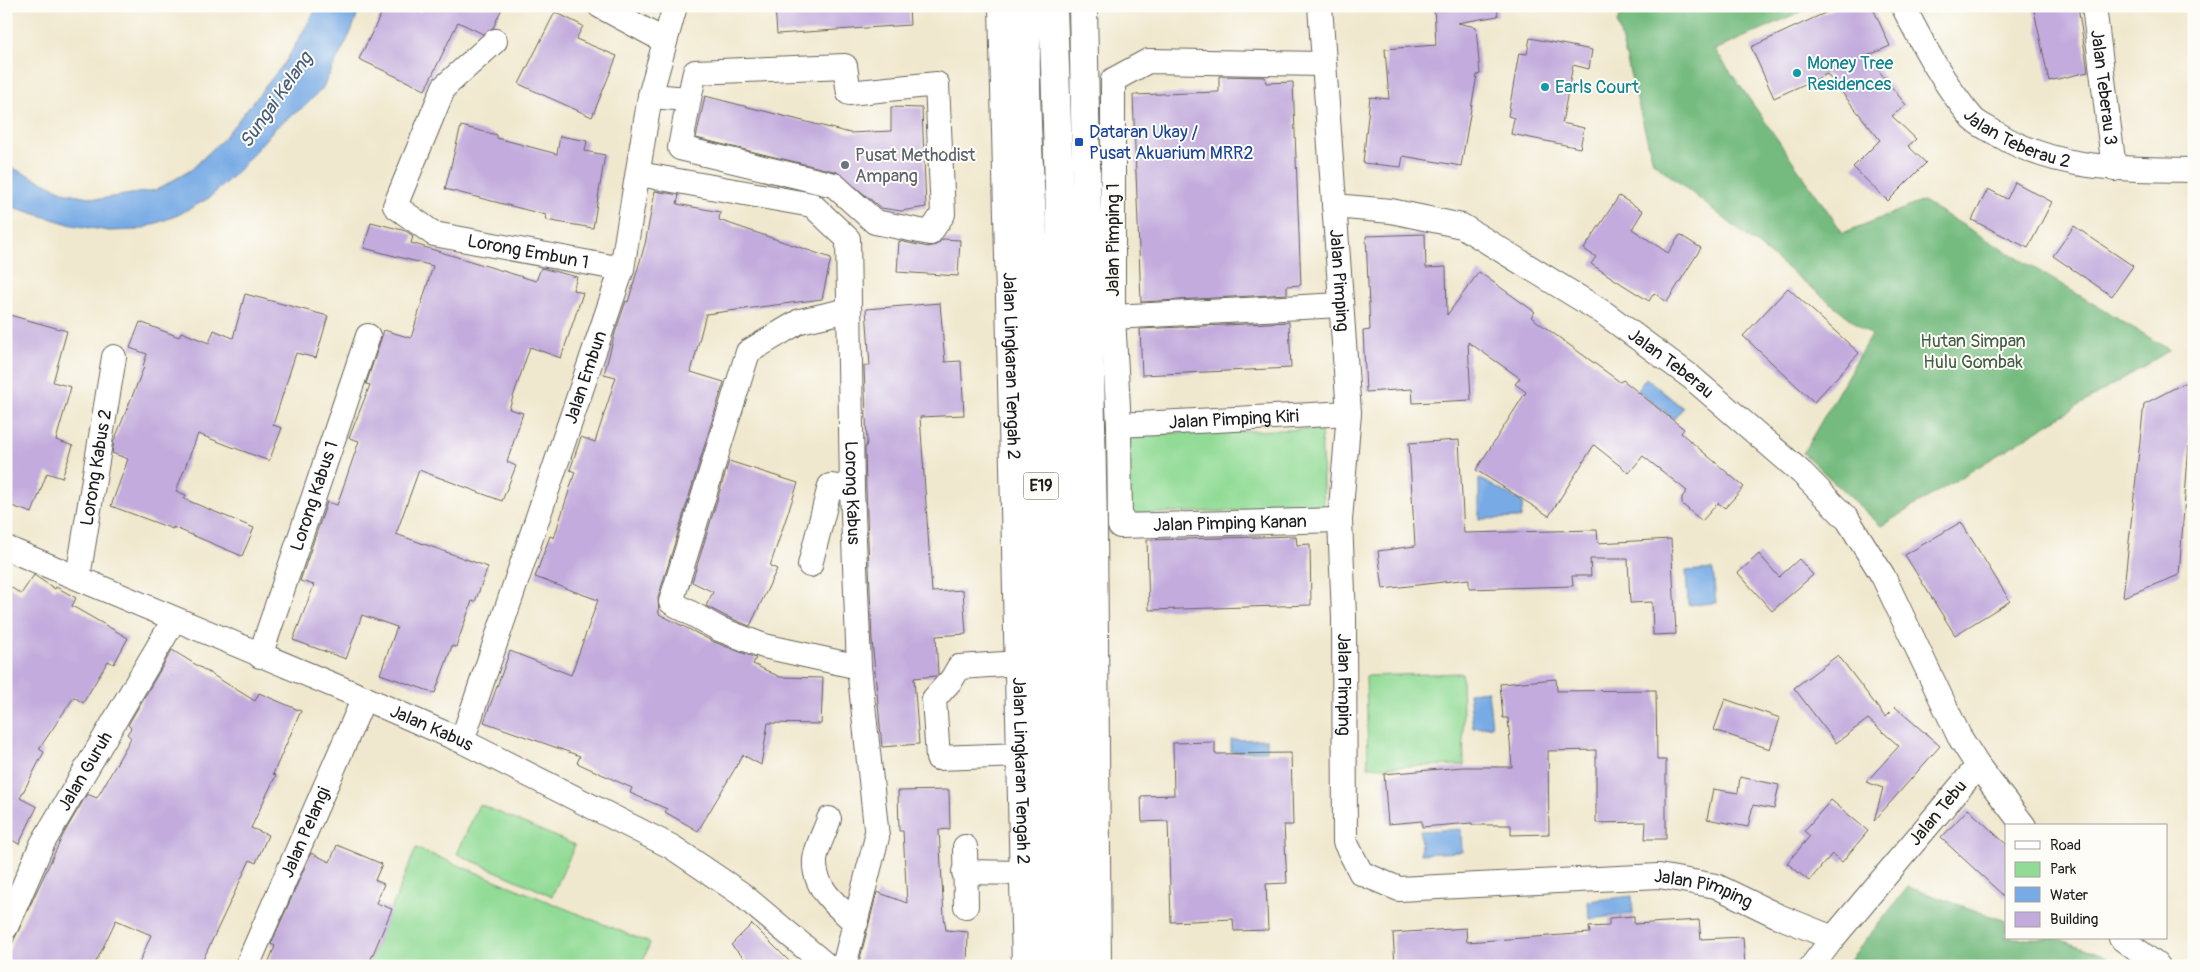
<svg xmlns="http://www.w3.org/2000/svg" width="2200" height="972" font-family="Pangolin,sans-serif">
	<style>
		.green { fill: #92db96; stroke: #577c59 }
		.forest { fill: #75bb7f; stroke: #486c4e }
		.water { fill: #78abe5; stroke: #4a6480 }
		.building { fill: #c3acdd }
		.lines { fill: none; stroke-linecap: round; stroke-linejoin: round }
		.minor-casing { stroke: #66635a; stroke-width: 26 }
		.highway-casing { stroke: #66635a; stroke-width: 30 }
		.minor { stroke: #fff; stroke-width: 24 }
		.highway { stroke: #fff; stroke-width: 28 }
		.culture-dot { fill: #0f9aa8; stroke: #fdfcf7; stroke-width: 2 }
		.transit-dot { fill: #1a4fb4; stroke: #fdfcf7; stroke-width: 2 }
		.worship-dot { fill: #6b7280; stroke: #fdfcf7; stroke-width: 2 }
		.labels { text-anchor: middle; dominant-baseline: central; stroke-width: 4; stroke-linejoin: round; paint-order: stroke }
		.shield { fill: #fdfcf7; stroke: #605f5e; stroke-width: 1 }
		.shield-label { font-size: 16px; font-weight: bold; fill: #1c1c1c }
		.culture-label { font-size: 18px; fill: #0d838f; stroke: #fdfcf7; text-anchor: start }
		.street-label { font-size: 18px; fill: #1c1c1c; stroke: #fdfcf7 }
		.transit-label { font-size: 18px; fill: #164399; stroke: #fdfcf7; text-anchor: start }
		.worship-label { font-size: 18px; fill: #5b616d; stroke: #fdfcf7; text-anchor: start }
		.park-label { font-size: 18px; fill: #455f47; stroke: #fdfcf7 }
		.water-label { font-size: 19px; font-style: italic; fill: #455c76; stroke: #fdfcf7 }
	</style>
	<rect width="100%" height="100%" fill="#fdfcf7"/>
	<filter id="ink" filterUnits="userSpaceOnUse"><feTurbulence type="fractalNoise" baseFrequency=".02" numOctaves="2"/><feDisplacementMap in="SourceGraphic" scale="10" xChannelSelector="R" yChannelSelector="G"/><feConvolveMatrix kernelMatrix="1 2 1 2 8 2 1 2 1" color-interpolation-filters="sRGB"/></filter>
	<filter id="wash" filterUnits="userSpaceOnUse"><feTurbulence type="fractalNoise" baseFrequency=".0096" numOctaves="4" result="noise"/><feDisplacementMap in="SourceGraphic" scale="20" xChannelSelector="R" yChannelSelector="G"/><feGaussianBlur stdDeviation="1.12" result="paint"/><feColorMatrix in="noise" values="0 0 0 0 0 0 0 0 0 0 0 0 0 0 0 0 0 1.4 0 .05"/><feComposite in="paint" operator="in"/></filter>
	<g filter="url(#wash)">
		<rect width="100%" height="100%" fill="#f0e8ce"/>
		<path class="green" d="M 1321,429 L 1324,508 L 1129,514 L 1127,434 Z
			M 1462,673 L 1464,765 L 1368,767 L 1366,676 Z
			M 479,804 L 575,845 L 552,896 L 457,854 Z
			M 416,848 L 650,943 L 641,966 L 368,966 Z"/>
		<path class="forest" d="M 1624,6 L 1814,6 L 1715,50 L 1843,233 L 1923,201 L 2170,350 L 1881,526 L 1803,453 L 1871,335 L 1653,162 L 1617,22 Z
			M 1908,887 L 2006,921 L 2006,938 L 2056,938 L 2101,954 L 2123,966 L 1845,966 Z"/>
		<path class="water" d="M 318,6 L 361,6 L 350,34 L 322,89 L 306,105 L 275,128 L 238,171 L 209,198 L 178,215 L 138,230 L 109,231 L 72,225 L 6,205 L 6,165 L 67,193 L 100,199 L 156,190 L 191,170 L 223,139 L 286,61 Z
			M 1646,378 L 1683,408 L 1674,419 L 1637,390 Z
			M 1479,478 L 1523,503 L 1521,518 L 1479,519 Z
			M 1713,569 L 1716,603 L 1688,605 L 1686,571 Z
			M 1488,691 L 1492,726 L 1473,728 L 1469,693 Z
			M 1267,739 L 1267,751 L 1231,752 L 1231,740 Z
			M 1461,829 L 1462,852 L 1421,854 L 1420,831 Z
			M 1632,896 L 1633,914 L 1589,919 L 1588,901 Z"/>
		<g id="blocks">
			<path class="building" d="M 385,6 L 407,6 L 420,12 L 423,6 L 503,6 L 493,28 L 483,34 L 458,22 L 425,90 L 359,59 Z
				M 775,6 L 909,6 L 910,25 L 777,34 Z
				M 1434,6 L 1497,6 L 1498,16 L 1457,23 L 1476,27 L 1480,74 L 1477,75 L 1461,166 L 1403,156 L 1401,167 L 1363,163 L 1370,97 L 1389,99 L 1385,49 L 1436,45 Z
				M 1840,6 L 1872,6 L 1890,46 L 1867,56 L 1906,105 L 1892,116 L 1916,139 L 1908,146 L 1926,163 L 1888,201 L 1853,167 L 1880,140 L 1827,74 L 1774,98 L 1751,47 Z
				M 2033,6 L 2078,6 L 2088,72 L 2049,81 Z
				M 555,12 L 583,26 L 576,39 L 617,56 L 592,117 L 519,84 Z
				M 1530,38 L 1592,50 L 1589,69 L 1573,65 L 1562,123 L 1584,128 L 1580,148 L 1511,134 L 1514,118 L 1508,116 L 1519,53 L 1527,54 Z
				M 1219,76 L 1265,77 L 1266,83 L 1293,82 L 1301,285 L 1287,286 L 1287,294 L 1141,302 L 1133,95 L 1219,92 Z
				M 705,96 L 850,133 L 891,131 L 891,107 L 922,108 L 926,207 L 901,211 L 881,208 L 837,172 L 696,138 Z
				M 461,126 L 497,135 L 497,138 L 557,154 L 560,136 L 587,141 L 585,151 L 605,155 L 593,228 L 545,220 L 546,215 L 445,189 Z
				M 2015,182 L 2052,202 L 2028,248 L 1972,220 L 1988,189 L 2007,199 Z
				M 655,191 L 679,195 L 677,204 L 720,212 L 719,220 L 831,258 L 822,299 L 706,314 L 691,372 L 724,382 L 658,598 L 659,614 L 714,642 L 756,658 L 753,664 L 780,677 L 823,678 L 821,724 L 768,723 L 761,765 L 743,755 L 698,831 L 665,812 L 667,809 L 630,793 L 632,788 L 577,763 L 580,756 L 484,722 L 510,651 L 571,675 L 598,600 L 535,577 L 550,536 L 554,538 L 575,472 L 570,470 L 581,437 L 595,442 L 616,377 L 604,374 L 615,333 L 626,301 L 628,302 L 645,244 Z
				M 1619,196 L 1643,211 L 1632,229 L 1668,253 L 1680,235 L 1701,248 L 1667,302 L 1654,293 L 1649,301 L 1628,288 L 1591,264 L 1596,257 L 1584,249 Z
				M 371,222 L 406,231 L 413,236 L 411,243 L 536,281 L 541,268 L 577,277 L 573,290 L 583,293 L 561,358 L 530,347 L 509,409 L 523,413 L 507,462 L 516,466 L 502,501 L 419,470 L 396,534 L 488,567 L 475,602 L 472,601 L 456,647 L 452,646 L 435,693 L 380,674 L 397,627 L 362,615 L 346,659 L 293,640 L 314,585 L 300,581 L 327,502 L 337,505 L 359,441 L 349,438 L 370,385 L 366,384 L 384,330 L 411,338 L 433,266 L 364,248 Z
				M 2074,226 L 2133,266 L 2112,296 L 2053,256 Z
				M 1425,234 L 1426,268 L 1446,267 L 1447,315 L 1479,272 L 1535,312 L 1531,317 L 1620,382 L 1623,380 L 1684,429 L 1681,433 L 1744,487 L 1725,508 L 1718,503 L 1702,521 L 1682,504 L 1682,497 L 1687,491 L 1643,456 L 1629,473 L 1594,445 L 1549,516 L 1476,470 L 1526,392 L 1515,384 L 1520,378 L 1468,342 L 1471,400 L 1413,403 L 1412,389 L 1366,392 L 1363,331 L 1370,330 L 1366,236 Z
				M 943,239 L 960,240 L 958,276 L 897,272 L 899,241 L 928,247 L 936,245 Z
				M 1788,288 L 1859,353 L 1814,402 L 1743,336 Z
				M 245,294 L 328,316 L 316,358 L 296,353 L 273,425 L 282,428 L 269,461 L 198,434 L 176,491 L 186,495 L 184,499 L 254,528 L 242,556 L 173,527 L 173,529 L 111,506 L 128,459 L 112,453 L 114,441 L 144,367 L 143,366 L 147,354 L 130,348 L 140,322 L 179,337 L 181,332 L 209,343 L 214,330 L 233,338 Z
				M 940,303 L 945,362 L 961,361 L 964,415 L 920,417 L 932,592 L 963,590 L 966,634 L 936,636 L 938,674 L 936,676 L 914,678 L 919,744 L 882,747 L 872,640 L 866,489 L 865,449 L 867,443 L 864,366 L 870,366 L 866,309 Z
				M 6,314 L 67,331 L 53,382 L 71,387 L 56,440 L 73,446 L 62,478 L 47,473 L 32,513 L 6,504 Z
				M 1289,322 L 1291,368 L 1142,375 L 1140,329 Z
				M 2194,378 L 2179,575 L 2123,597 L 2144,404 Z
				M 1459,440 L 1464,533 L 1597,530 L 1598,543 L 1671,539 L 1676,634 L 1653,635 L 1652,602 L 1630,603 L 1628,559 L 1590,559 L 1591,576 L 1572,576 L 1573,586 L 1469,589 L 1469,579 L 1383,589 L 1378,551 L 1415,546 L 1409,443 Z
				M 729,461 L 798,483 L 770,566 L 777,569 L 750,626 L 725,616 L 706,606 L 713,592 L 692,582 Z
				M 1961,522 L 2010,601 L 1955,635 L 1905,555 Z
				M 1296,536 L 1297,545 L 1310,544 L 1311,605 L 1149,610 L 1147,540 Z
				M 1759,554 L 1779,577 L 1799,559 L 1813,575 L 1772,611 L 1738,573 Z
				M 34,575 L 55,589 L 56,587 L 76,598 L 72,606 L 128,638 L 114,664 L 108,661 L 83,703 L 74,697 L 39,749 L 44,752 L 20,798 L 37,807 L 19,844 L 6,837 L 6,584 L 21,594 Z
				M 172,650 L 255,701 L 259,693 L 301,711 L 273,774 L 276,775 L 251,828 L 268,835 L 256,863 L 250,860 L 200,966 L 138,966 L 151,935 L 116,920 L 94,966 L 6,966 L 6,957 L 63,835 L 87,794 L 97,798 L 131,738 L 127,734 L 131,728 L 128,725 Z
				M 1838,655 L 1885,717 L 1895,707 L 1940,746 L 1874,821 L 1883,788 L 1866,782 L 1899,746 L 1868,719 L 1836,743 L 1794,688 Z
				M 1556,679 L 1557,691 L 1656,690 L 1657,760 L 1666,760 L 1666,839 L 1645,839 L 1646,822 L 1596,823 L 1596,750 L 1548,751 L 1549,834 L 1511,835 L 1511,825 L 1472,825 L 1472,823 L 1422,827 L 1422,821 L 1388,824 L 1384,774 L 1463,767 L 1512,767 L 1508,718 L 1503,718 L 1500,684 Z
				M 1725,699 L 1780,718 L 1770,749 L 1714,730 Z
				M 1215,742 L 1215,754 L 1291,753 L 1293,825 L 1284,825 L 1287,883 L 1266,884 L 1268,930 L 1234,931 L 1233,919 L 1171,922 L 1168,821 L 1142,822 L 1141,796 L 1174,795 L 1173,743 Z
				M 1740,777 L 1779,785 L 1774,809 L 1753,805 L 1748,827 L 1707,819 L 1713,789 L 1738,793 Z
				M 949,790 L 950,829 L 939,830 L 944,917 L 946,930 L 968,932 L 967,966 L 858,966 L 877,892 L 907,903 L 903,831 L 899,831 L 898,791 Z
				M 1831,800 L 1868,831 L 1842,862 L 1832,854 L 1809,881 L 1787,863 L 1810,836 L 1804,831 Z
				M 1968,809 L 2006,844 L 2006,898 L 1941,838 Z
				M 337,845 L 382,864 L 375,880 L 384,884 L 376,903 L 392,909 L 368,966 L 267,966 L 275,946 L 271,944 L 311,853 L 330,862 Z
				M 1634,916 L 1634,924 L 1699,920 L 1701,939 L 1743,937 L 1745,966 L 1395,966 L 1393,933 L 1466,928 L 1467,942 L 1590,933 L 1589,927 L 1609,926 L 1609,918 Z
				M 752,924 L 794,966 L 752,966 L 731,945 Z"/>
		</g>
	</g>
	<g filter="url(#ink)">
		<use href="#blocks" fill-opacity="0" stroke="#66635a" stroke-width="1"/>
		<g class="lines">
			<g class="minor-casing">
				<g id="minor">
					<path d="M 600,6 L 665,41"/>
					<path id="s1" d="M 1320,6 L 1349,413 L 1340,520 L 1344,617 L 1345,842 L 1361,873 L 1399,889 L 1659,876 L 1716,886 L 1778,916 L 1833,938"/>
					<path id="s2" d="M 1903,6 C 1923,45 1944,85 1973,119 C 1979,125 1991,130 1999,135 C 2059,171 2126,169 2194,170"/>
					<path id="s3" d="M 2094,6 L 2114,169"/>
					<path id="s4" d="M 495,41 L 444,87 L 395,206 L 434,234 L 622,269"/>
					<path id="s5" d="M 1324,64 L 1148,61 L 1113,80 L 1113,317 L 1119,425 L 1120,526 L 1340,520"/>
					<path d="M 650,96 L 689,99 L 695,72 L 845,66 L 849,93 L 937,84 L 943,214 L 930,233 L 875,222 L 834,185 L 680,148 L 689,99"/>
					<path id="s6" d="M 639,174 L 812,205 L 848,239 L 852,489 L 859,667 L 877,837 L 844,966"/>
					<path id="s7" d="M 1334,206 L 1391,211 L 1462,226 L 1604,313 L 1691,377 L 1802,473 L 1848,520 L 1883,576 L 1959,736 L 1978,766 L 1833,938 L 1812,966"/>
					<path d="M 849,310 L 800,321 L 748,352 L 671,602 L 719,629 L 764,646 L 859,667"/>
					<path d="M 1113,317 L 1341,305"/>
					<path id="s8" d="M 1119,425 L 1349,413"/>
					<path id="s9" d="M 6,548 L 364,698 L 462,741 L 672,847 L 740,893 L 827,966"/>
					<path d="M 810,565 L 830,486 L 852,489"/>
					<path id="s10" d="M 78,577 L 114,357"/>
					<path id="s11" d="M 260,656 L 368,336"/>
					<path d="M 1019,663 L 959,667 L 952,679 L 934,699 L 938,758 L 1021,755"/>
					<path id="s12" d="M 462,741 L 622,269 L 650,96 L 675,6"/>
					<path d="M 1978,766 L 2024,826"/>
					<path d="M 829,819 C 825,832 816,847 815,860 C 813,888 837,906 856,923"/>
					<path d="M 965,847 L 966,906"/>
					<path d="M 964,872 L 1024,873"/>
					<path id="s13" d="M 6,927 L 42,844 L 174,620"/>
					<path d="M 2121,938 L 2158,966"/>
					<path id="s14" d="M 247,966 L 364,698"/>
				</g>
			</g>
			<g class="highway-casing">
				<g id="highway">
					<path id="s15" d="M 1003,6 L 1026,966"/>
					<path d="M 1027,6 C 1022,115 1034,225 1038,334 C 1044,545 1047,755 1049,966"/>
					<path d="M 1053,6 L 1067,427 L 1070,966"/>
					<path d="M 1083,6 L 1093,528 L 1097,966"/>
				</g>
			</g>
			<use href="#minor" class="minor"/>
			<use href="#highway" class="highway"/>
		</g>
	</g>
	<g class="culture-dot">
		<circle cx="1797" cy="73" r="5"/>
		<circle cx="1545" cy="87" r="5"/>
	</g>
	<rect class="transit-dot" x="1074" y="137" width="10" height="10" rx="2.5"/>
	<circle class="worship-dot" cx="845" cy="165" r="5"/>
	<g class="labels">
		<rect class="shield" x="1023.5" y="472.5" width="35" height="27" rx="4"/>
		<g class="shield-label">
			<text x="1041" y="486">E19</text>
		</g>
		<g class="culture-label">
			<text x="1807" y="63">Money Tree<tspan x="1807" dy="21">Residences</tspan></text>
			<text x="1555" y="87">Earls Court</text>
		</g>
		<g class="street-label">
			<text stroke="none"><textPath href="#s3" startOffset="82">Jalan Teberau 3</textPath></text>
			<text stroke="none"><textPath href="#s2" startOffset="182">Jalan Teberau 2</textPath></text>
			<text transform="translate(1113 240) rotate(-90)">Jalan Pimping 1</text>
			<text stroke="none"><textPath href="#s4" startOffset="341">Lorong Embun 1</textPath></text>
			<text stroke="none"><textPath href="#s1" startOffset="275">Jalan Pimping</textPath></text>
			<text stroke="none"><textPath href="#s7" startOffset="380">Jalan Teberau</textPath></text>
			<text stroke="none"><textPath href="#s15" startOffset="360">Jalan Lingkaran Tengah 2</textPath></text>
			<text stroke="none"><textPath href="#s12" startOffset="384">Jalan Embun</textPath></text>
			<text stroke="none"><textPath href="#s8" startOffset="115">Jalan Pimping Kiri</textPath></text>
			<text stroke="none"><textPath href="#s10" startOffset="111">Lorong Kabus 2</textPath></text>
			<text stroke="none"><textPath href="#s6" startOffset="479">Lorong Kabus</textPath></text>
			<text stroke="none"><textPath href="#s11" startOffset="169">Lorong Kabus 1</textPath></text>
			<text stroke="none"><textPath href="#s5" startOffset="772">Jalan Pimping Kanan</textPath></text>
			<text stroke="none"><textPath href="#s1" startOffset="680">Jalan Pimping</textPath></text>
			<text stroke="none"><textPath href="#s9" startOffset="462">Jalan Kabus</textPath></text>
			<text stroke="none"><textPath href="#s13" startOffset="175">Jalan Guruh</textPath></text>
			<text stroke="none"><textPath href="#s15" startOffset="765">Jalan Lingkaran Tengah 2</textPath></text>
			<text transform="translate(1938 813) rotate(-50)">Jalan Tebu</text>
			<text stroke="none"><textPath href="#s14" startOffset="146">Jalan Pelangi</textPath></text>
			<text stroke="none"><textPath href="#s1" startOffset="1220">Jalan Pimping</textPath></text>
		</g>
		<g class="transit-label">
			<text x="1089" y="132">Dataran Ukay /<tspan x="1089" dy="21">Pusat Akuarium MRR2</tspan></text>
		</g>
		<g class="worship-label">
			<text x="855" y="155">Pusat Methodist<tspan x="855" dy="21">Ampang</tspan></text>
		</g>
		<g class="park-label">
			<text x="1973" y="341">Hutan Simpan<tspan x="1973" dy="21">Hulu Gombak</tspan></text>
		</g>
		<g class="water-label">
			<text transform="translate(276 100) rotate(-55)">Sungai Kelang</text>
		</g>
	</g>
	<rect width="2200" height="972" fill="none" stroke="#fdfcf7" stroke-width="25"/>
	<rect x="2005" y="824" width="162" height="115" fill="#fdfcf7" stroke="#a3a29f"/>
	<rect x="2015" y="841" width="25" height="8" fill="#ffffff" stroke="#a3a29f"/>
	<text x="2050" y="850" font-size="15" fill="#1c1c1c">Road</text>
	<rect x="2015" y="862" width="25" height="15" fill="#92db96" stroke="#a3a29f"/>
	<text x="2050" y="874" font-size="15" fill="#1c1c1c">Park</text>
	<rect x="2015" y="887" width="25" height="15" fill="#78abe5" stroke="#a3a29f"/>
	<text x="2050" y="900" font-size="15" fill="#1c1c1c">Water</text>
	<rect x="2015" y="912" width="25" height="15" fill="#c3acdd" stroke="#a3a29f"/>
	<text x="2050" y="924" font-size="15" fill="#1c1c1c">Building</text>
</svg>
